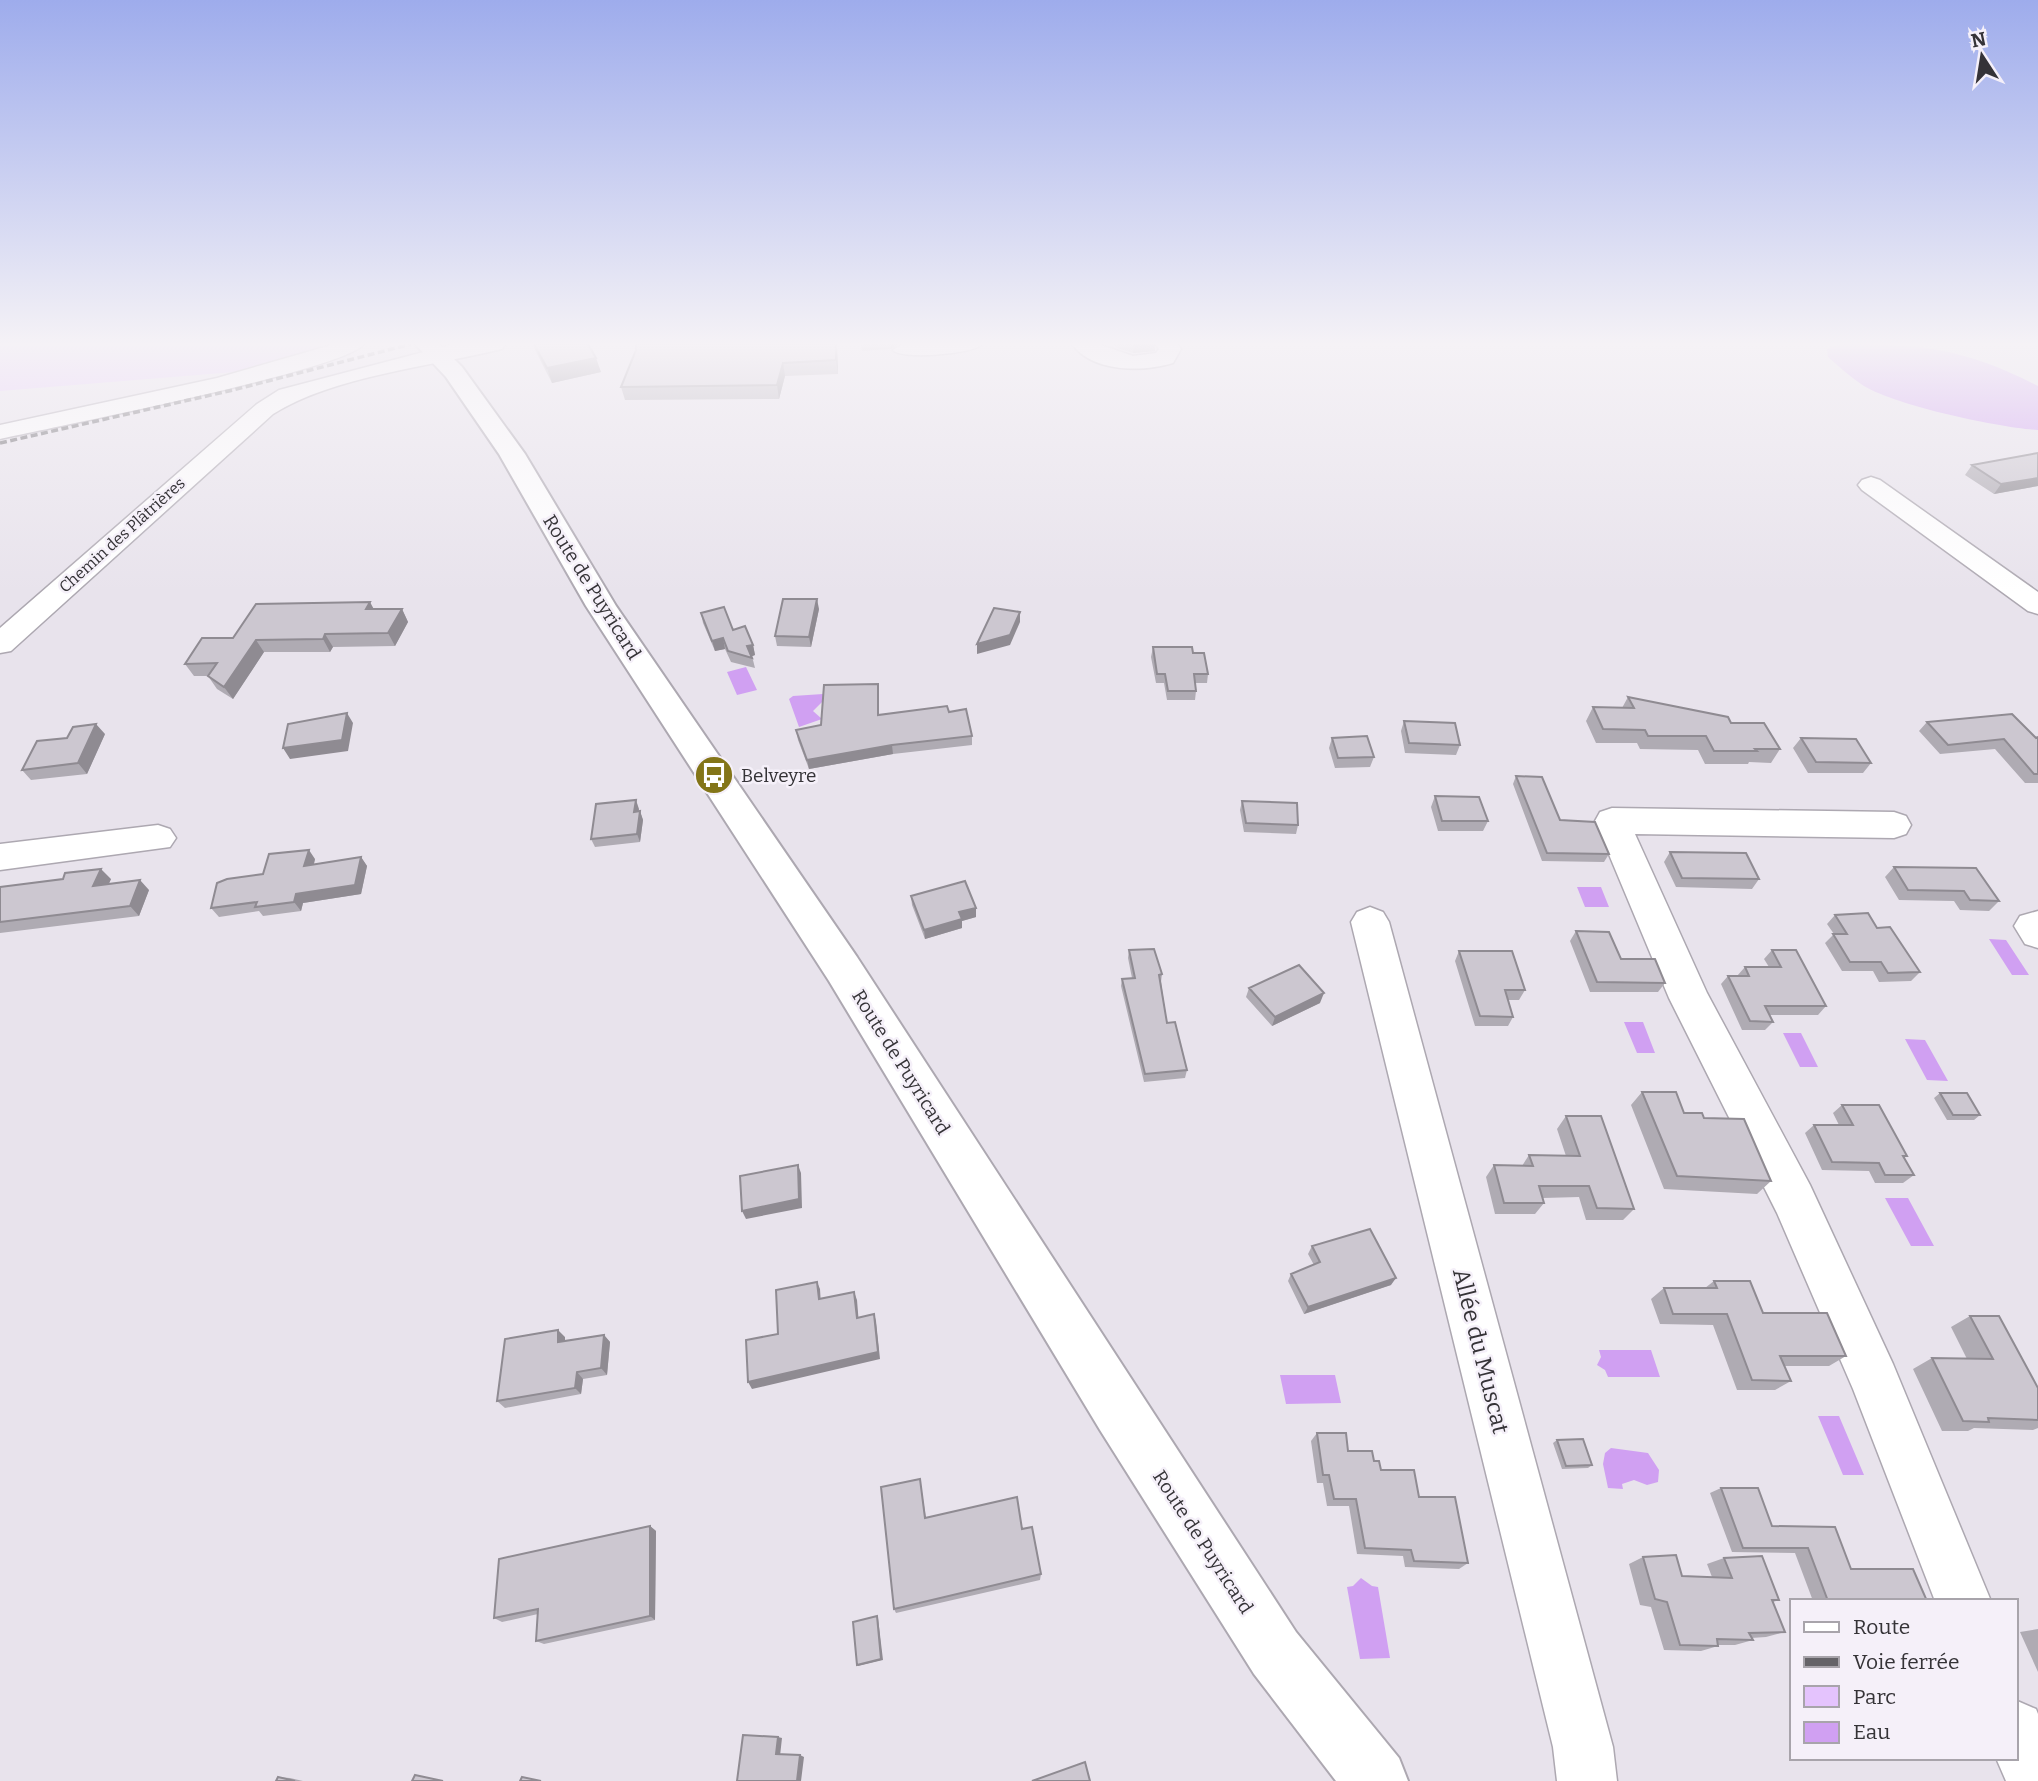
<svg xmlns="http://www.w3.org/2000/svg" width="2038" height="1781" font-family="Bitter,serif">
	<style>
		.green { fill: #e4c3fd }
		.water { fill: #d0a0f2 }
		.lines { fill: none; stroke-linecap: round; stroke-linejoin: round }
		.minor-casing { stroke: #ada8b1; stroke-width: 3 }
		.major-casing { stroke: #ada8b1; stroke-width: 4 }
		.minor { fill: #fff; fill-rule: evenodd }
		.major { fill: #fff; fill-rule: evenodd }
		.rail { stroke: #656368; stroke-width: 3.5; stroke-dasharray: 7 3.5; stroke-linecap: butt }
		.wall { fill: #afabb3 }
		.shaded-wall { fill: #8f8b92 }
		.building { fill: #ccc7d0; stroke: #8f8b92; stroke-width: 2 }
		.labels { text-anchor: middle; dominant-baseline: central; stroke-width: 5; stroke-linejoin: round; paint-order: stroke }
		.far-street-label { font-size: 16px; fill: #353337; stroke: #f5f0f9 }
		.street-label { font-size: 19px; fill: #353337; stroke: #f5f0f9 }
		.poi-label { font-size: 19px; fill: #353337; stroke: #f5f0f9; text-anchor: start }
		.near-street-label { font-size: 23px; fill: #353337; stroke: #f5f0f9 }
	</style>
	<rect width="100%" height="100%" fill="#e8e3ec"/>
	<path class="green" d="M 0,344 L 346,344 L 258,370 L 0,391 Z"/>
	<path class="water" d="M 1840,344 C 1922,344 1964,348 2038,386 L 2038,430 C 2001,428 1891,405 1861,384 C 1849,376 1839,366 1828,357 L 1827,349 Z
		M 746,667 L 757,690 L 737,695 L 727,672 Z
		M 823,694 L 824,700 L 813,711 L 822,719 L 799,727 L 789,699 L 793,696 Z
		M 1577,887 L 1601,887 L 1609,907 L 1585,907 Z
		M 1989,939 L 2006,940 L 2029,975 L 2012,975 Z
		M 1624,1022 L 1643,1022 L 1655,1053 L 1637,1053 Z
		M 1783,1033 L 1801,1033 L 1818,1067 L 1800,1067 Z
		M 1905,1039 L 1925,1040 L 1948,1081 L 1927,1080 Z
		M 1885,1198 L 1908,1198 L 1934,1246 L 1911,1246 Z
		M 1599,1350 L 1651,1350 L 1660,1377 L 1608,1377 L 1605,1370 L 1597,1365 L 1601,1357 Z
		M 1280,1375 L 1335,1375 L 1341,1403 L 1286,1404 Z
		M 1818,1416 L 1839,1416 L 1864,1475 L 1843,1475 Z
		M 1611,1448 L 1648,1453 L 1659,1470 L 1658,1482 L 1647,1485 L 1634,1480 L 1622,1484 L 1623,1489 L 1608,1488 L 1603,1464 L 1605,1453 Z
		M 1361,1578 L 1372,1586 L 1378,1587 L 1390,1658 L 1360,1659 L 1347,1587 L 1353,1586 Z"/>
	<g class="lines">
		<g class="minor-casing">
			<path id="minor" d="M 335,344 L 364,344 C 346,370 49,428 0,439 L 0,425 L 217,378 Z
				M 454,344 L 505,344 L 502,349 C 433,366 333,376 273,414 L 11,651 L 0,653 L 0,628 L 257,404 L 279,390 Z
				M 903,344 L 982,344 C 975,354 900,360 893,350 Z
				M 1072,344 L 1098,344 L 1133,356 L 1156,353 L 1159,349 L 1156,344 L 1178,344 L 1181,349 L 1173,363 C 1143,372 1093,373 1072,344 Z
				M 1871,477 L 1880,480 L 2038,592 L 2038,614 L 2028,611 L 1862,490 L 1858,485 L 1862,480 Z
				M 1612,808 L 1894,812 L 1906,816 L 1911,825 L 1906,834 L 1894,838 L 1635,834 L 1707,993 L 1810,1185 L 1893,1364 L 1991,1601 L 1935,1601 L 1853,1389 L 1777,1213 L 1669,998 L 1595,821 L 1600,812 Z
				M 158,825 L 170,829 L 176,838 L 170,847 L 0,870 L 0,844 Z
				M 1370,907 L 1383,912 L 1389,922 L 1613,1747 L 1617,1781 L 1557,1781 L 1553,1747 L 1351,922 L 1357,912 Z
				M 2038,911 L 2038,948 L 2025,944 L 2014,926 L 2020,916 Z
				M 2015,1700 L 2036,1709 L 2038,1714 L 2038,1781 L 2006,1781 L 1996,1758 L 2015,1758 Z"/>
		</g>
		<g class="major-casing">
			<path id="major" d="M 415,344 L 439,344 L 462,367 L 525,454 L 616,606 L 857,957 L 1296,1632 L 1399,1758 L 1408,1781 L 1336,1781 L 1254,1674 L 1100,1430 L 829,981 L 586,606 L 499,454 L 446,377 Z"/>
		</g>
		<use href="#minor" class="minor"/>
		<use href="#major" class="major"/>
		<path class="rail" d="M 0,443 L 233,390 L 411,344"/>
	</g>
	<path class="wall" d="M 533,344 L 588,344 L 601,372 L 552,383 L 536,352 Z
		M 636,344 L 837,344 L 838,374 L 785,376 L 779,399 L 625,400 L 621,387 L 636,350 Z
		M 861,344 L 899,344 L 891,349 L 862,351 Z
		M 1114,344 L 1155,344 L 1155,351 L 1133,353 L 1117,348 Z
		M 2038,453 L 2038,486 L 1994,494 L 1965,475 L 1972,465 Z
		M 374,609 L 402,609 L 408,622 L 395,646 L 333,647 L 330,652 L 264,652 L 233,699 L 217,689 L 208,676 L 194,676 L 185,664 L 233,638 Z
		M 819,609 L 811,647 L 777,646 L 775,636 Z
		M 701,613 L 733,630 L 753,645 L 755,655 L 752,656 L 755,668 L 731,662 L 725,649 L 715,651 L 703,623 Z
		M 1153,647 L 1193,653 L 1208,674 L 1207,683 L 1195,683 L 1196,691 L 1195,700 L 1167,700 L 1164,683 L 1156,683 L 1151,657 Z
		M 878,684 L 879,715 L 949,712 L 972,736 L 972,745 L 893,754 L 809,769 L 798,740 L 796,730 L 821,725 Z
		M 1628,697 L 1731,723 L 1780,749 L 1771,763 L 1749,762 L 1748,764 L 1705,764 L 1698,750 L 1640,749 L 1637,743 L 1596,743 L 1586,721 L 1593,707 L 1622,708 Z
		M 1404,721 L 1460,745 L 1456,755 L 1405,753 L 1401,731 Z
		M 1927,722 L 2038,737 L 2038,783 L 2025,783 L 1995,749 L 1940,754 L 1919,731 Z
		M 105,734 L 87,774 L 31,780 L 22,770 Z
		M 1332,738 L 1374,757 L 1370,767 L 1335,768 L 1329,748 Z
		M 1801,738 L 1871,763 L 1863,773 L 1808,773 L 1793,748 Z
		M 1516,776 L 1560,820 L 1609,854 L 1604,862 L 1542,861 L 1513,784 Z
		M 1435,796 L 1488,821 L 1483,831 L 1438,831 L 1431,807 Z
		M 1242,801 L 1298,825 L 1296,834 L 1244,832 L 1240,810 Z
		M 639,809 L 638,812 L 640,811 L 643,820 L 640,842 L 595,847 L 591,839 Z
		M 1670,852 L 1759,879 L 1752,889 L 1676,887 L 1664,862 Z
		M 361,857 L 367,866 L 361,894 L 303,903 L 301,911 L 263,916 L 259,911 L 219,917 L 211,908 L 315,859 L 314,864 Z
		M 1894,867 L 1999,901 L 1989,911 L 1960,910 L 1954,901 L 1899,900 L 1885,877 Z
		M 111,879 L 108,885 L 149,890 L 139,916 L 0,933 L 0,887 Z
		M 911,896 L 976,917 L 962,921 L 962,928 L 925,939 L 912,905 Z
		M 1835,915 L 1877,928 L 1920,972 L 1911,981 L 1879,982 L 1873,971 L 1842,971 L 1825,943 L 1834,934 L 1827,924 Z
		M 1576,931 L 1621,959 L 1665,983 L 1658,992 L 1590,992 L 1570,941 Z
		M 1129,950 L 1162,974 L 1161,982 L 1167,1023 L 1187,1070 L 1185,1078 L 1144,1082 L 1121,986 L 1122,979 L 1132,978 L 1128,958 Z
		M 1772,950 L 1826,1006 L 1818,1015 L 1769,1015 L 1773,1022 L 1765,1030 L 1742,1030 L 1721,984 L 1728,976 L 1737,976 L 1745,967 L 1769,967 L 1764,959 Z
		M 1459,951 L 1525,990 L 1519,1000 L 1508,1000 L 1513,1017 L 1508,1026 L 1475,1026 L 1455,961 Z
		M 1249,988 L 1320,1003 L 1272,1026 L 1246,997 Z
		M 1642,1092 L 1684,1113 L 1704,1118 L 1771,1181 L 1757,1194 L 1664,1189 L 1631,1105 Z
		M 1940,1093 L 1980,1115 L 1974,1120 L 1947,1120 L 1934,1098 Z
		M 1842,1105 L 1907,1156 L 1904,1158 L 1914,1175 L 1903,1183 L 1875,1183 L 1869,1171 L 1822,1170 L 1805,1133 L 1814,1125 L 1839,1125 L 1833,1113 Z
		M 1566,1116 L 1634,1209 L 1623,1220 L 1586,1220 L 1579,1197 L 1543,1198 L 1544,1203 L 1535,1214 L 1495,1214 L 1486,1177 L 1494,1165 L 1522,1166 L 1529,1155 L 1566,1156 L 1557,1129 Z
		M 1312,1246 L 1391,1285 L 1304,1314 L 1288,1281 L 1291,1274 L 1314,1265 L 1308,1254 Z
		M 1714,1281 L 1763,1313 L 1846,1356 L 1829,1366 L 1784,1366 L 1791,1381 L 1775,1390 L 1737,1390 L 1713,1325 L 1660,1324 L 1651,1299 L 1664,1288 L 1705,1288 Z
		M 1970,1316 L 2038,1388 L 2038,1428 L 2033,1430 L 1974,1428 L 1968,1431 L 1942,1431 L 1913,1369 L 1932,1358 L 1967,1359 L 1951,1327 Z
		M 604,1335 L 610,1342 L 607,1375 L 583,1379 L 581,1394 L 505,1408 L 497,1401 L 565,1337 L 565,1341 Z
		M 1317,1433 L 1348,1451 L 1374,1461 L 1381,1470 L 1419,1497 L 1468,1563 L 1459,1569 L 1405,1567 L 1403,1556 L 1357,1554 L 1349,1506 L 1327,1506 L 1323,1483 L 1317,1483 L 1311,1441 Z
		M 1557,1440 L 1592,1465 L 1588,1468 L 1562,1469 L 1553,1443 Z
		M 921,1486 L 926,1518 L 1022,1529 L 1041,1574 L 1040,1580 L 896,1613 L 894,1609 Z
		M 1721,1488 L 1772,1526 L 1851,1569 L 1927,1601 L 1813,1601 L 1795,1553 L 1732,1552 L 1710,1493 Z
		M 650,1526 L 656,1531 L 655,1620 L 544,1644 L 536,1641 L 538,1614 L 502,1622 L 494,1618 Z
		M 1643,1557 L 1682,1576 L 1712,1577 L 1707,1564 L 1724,1558 L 1779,1600 L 1773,1602 L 1785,1632 L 1766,1637 L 1751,1638 L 1753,1640 L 1735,1645 L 1718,1645 L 1718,1646 L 1701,1651 L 1664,1650 L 1651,1607 L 1640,1605 L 1629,1564 Z
		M 2038,1629 L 2038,1672 L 2020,1632 Z
		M 278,1777 L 290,1778 L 303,1781 L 276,1781 Z"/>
	<path class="shaded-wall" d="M 836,344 L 837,344 L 838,374 L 836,360 Z
		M 890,344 L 899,344 L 891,349 Z
		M 1134,344 L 1155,344 L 1155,351 L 1133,353 Z
		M 596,358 L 601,372 L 552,383 L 547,368 Z
		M 783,363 L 785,376 L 779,399 L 777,385 Z
		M 2038,478 L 2038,486 L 1994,494 L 2001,484 Z
		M 817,599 L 819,609 L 811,647 L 809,637 Z
		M 370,602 L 377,615 L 366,609 Z
		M 402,609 L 408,622 L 395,646 L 388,633 Z
		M 1020,612 L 1020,622 L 1010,645 L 977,654 L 977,644 Z
		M 325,634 L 333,647 L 330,652 L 323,639 Z
		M 723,638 L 725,649 L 715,651 L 712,641 Z
		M 256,640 L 264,652 L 233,699 L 224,687 Z
		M 753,645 L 755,655 L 750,657 L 747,646 Z
		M 347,713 L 353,723 L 348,751 L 290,759 L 283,748 Z
		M 96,724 L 105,734 L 87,774 L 78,763 Z
		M 892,745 L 893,754 L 809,769 L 807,760 Z
		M 636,800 L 639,809 L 637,820 L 634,812 Z
		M 640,811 L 643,820 L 640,842 L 637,834 Z
		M 309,850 L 315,859 L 311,875 L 304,866 Z
		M 361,857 L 367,866 L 361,894 L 303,903 L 301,911 L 294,902 L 296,894 Z
		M 101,869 L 111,879 L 103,897 L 93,886 Z
		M 140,880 L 149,890 L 139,916 L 130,906 Z
		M 976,908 L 976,917 L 962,921 L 962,928 L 925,939 L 924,930 L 959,912 Z
		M 1324,993 L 1320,1003 L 1272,1026 L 1275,1017 Z
		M 798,1165 L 801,1173 L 802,1208 L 746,1219 L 742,1211 Z
		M 1396,1278 L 1391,1285 L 1304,1314 L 1308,1307 Z
		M 817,1282 L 820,1289 L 821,1306 L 819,1299 Z
		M 854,1292 L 857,1300 L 859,1325 L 857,1318 Z
		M 874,1314 L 876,1321 L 880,1359 L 752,1389 L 748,1382 Z
		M 558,1330 L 565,1337 L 565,1349 L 558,1342 Z
		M 604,1335 L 610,1342 L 607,1375 L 601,1368 Z
		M 577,1372 L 583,1379 L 581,1394 L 575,1388 Z
		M 650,1526 L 656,1531 L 655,1620 L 650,1616 Z
		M 877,1616 L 878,1618 L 883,1660 L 858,1666 L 857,1665 Z
		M 778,1737 L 782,1738 L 780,1756 L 776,1754 Z
		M 800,1755 L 804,1757 L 801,1781 L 797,1781 Z"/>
	<path class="building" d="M 534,344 L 588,344 L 596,358 L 547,368 Z
		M 636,344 L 836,344 L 836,360 L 783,363 L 777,385 L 621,387 L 636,350 Z
		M 2038,453 L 2038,478 L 2001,484 L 1972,465 Z
		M 783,599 L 817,599 L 809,637 L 775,636 Z
		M 370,602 L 366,609 L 402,609 L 388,633 L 325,634 L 323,639 L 256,640 L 224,687 L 208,676 L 217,663 L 185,664 L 202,638 L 233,638 L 256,604 Z
		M 724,607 L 733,630 L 745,626 L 753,645 L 747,646 L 752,658 L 728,651 L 723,638 L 712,641 L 701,613 Z
		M 994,608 L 1020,612 L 1010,635 L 977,644 Z
		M 1153,647 L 1192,647 L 1193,653 L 1204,653 L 1208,674 L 1194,674 L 1196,691 L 1168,691 L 1165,674 L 1157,674 Z
		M 878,684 L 878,715 L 947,706 L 949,712 L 966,709 L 972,736 L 892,745 L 807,760 L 796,730 L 821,725 L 824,685 Z
		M 1628,697 L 1728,717 L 1731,723 L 1764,723 L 1780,749 L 1755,749 L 1757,751 L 1714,751 L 1706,736 L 1648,736 L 1645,730 L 1603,729 L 1593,707 L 1634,708 Z
		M 347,713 L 342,740 L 283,748 L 288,724 Z
		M 2012,714 L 2036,738 L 2038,737 L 2038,774 L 2034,774 L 2004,739 L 1948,745 L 1927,722 Z
		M 1404,721 L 1455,723 L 1460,745 L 1409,743 Z
		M 96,724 L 78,763 L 22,770 L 37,741 L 67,738 L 73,727 Z
		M 1367,736 L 1374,757 L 1338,758 L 1332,738 Z
		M 1801,738 L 1856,739 L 1871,763 L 1816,762 Z
		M 1516,776 L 1542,777 L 1560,820 L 1595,822 L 1609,854 L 1547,853 Z
		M 1435,796 L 1479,797 L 1488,821 L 1442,821 Z
		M 636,800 L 634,812 L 640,811 L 637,834 L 591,839 L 596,804 Z
		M 1242,801 L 1297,803 L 1298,825 L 1246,823 Z
		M 309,850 L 304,866 L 361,857 L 355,885 L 296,894 L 294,902 L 255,907 L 257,902 L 211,908 L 217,883 L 227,879 L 263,874 L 269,854 Z
		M 1670,852 L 1746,853 L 1759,879 L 1682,878 Z
		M 1894,867 L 1976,868 L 1999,901 L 1970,900 L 1964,891 L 1908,890 Z
		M 101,869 L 93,886 L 140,880 L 130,906 L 0,922 L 0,887 L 63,879 L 65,873 Z
		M 965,881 L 976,908 L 959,912 L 962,919 L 924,930 L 911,896 Z
		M 1868,913 L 1877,928 L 1890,927 L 1920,972 L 1888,973 L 1881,962 L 1850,962 L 1833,934 L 1847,934 L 1835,915 Z
		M 1576,931 L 1609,932 L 1621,959 L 1655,959 L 1665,983 L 1597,982 Z
		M 1154,949 L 1162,974 L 1159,975 L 1167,1023 L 1175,1022 L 1187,1070 L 1145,1074 L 1122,979 L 1135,978 L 1129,950 Z
		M 1772,950 L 1796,950 L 1826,1006 L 1765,1006 L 1773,1022 L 1750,1021 L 1728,976 L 1749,976 L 1745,967 L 1781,967 Z
		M 1459,951 L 1512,951 L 1525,990 L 1505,990 L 1513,1017 L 1480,1016 Z
		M 1299,965 L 1324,993 L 1275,1017 L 1249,988 Z
		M 1642,1092 L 1676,1092 L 1684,1113 L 1702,1113 L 1704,1118 L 1744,1119 L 1771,1181 L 1677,1176 Z
		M 1940,1093 L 1967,1093 L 1980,1115 L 1953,1115 Z
		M 1842,1105 L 1879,1105 L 1907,1156 L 1903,1156 L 1914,1175 L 1885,1175 L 1879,1163 L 1832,1162 L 1814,1125 L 1853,1125 Z
		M 1566,1116 L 1601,1116 L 1634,1209 L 1597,1208 L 1589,1186 L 1539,1186 L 1544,1203 L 1504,1203 L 1494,1165 L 1533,1166 L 1529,1155 L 1580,1156 Z
		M 798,1165 L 799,1199 L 742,1211 L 740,1176 Z
		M 1370,1229 L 1396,1278 L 1308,1307 L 1291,1274 L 1320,1262 L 1312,1246 Z
		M 1714,1281 L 1750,1281 L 1763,1313 L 1827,1313 L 1846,1356 L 1780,1356 L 1791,1381 L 1752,1380 L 1727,1314 L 1673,1314 L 1664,1288 L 1717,1288 Z
		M 817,1282 L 819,1299 L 854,1292 L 857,1318 L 874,1314 L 878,1352 L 748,1382 L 746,1340 L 778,1334 L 776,1290 Z
		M 1970,1316 L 1999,1316 L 2038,1388 L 2038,1420 L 1988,1418 L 1989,1422 L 1963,1421 L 1932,1358 L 1993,1359 Z
		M 558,1330 L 558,1342 L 604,1335 L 601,1368 L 577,1372 L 575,1388 L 497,1401 L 505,1339 Z
		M 1317,1433 L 1346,1433 L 1348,1451 L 1372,1451 L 1374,1461 L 1379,1461 L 1381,1470 L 1414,1470 L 1419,1497 L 1455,1497 L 1468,1563 L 1414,1561 L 1411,1550 L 1365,1548 L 1356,1499 L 1334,1499 L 1329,1475 L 1323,1475 Z
		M 1583,1439 L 1592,1465 L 1566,1466 L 1557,1440 Z
		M 920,1479 L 925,1518 L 1017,1497 L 1022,1529 L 1032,1527 L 1041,1574 L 894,1609 L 881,1487 Z
		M 1721,1488 L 1758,1488 L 1772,1526 L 1835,1527 L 1851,1569 L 1913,1569 L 1927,1601 L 1828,1601 L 1808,1548 L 1743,1548 Z
		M 650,1526 L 650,1616 L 536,1641 L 538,1609 L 494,1618 L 499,1559 Z
		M 1676,1555 L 1682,1576 L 1732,1578 L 1724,1558 L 1762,1556 L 1779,1600 L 1772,1600 L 1785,1632 L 1749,1633 L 1753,1640 L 1717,1639 L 1718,1646 L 1680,1645 L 1667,1602 L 1655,1599 L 1643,1557 Z
		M 877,1616 L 881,1659 L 857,1665 L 853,1622 Z
		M 743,1735 L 778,1737 L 776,1754 L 800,1755 L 797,1781 L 737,1781 Z
		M 1085,1762 L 1090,1781 L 1032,1781 Z
		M 415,1775 L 443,1781 L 412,1781 Z
		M 278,1777 L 295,1781 L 276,1781 Z
		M 522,1777 L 541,1781 L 520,1781 Z"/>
	<linearGradient id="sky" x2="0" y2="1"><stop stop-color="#9eacec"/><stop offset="0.58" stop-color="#f5f2f6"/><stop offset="1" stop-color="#f5f2f6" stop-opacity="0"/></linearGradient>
	<rect width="2038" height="593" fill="url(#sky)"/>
	<defs>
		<g id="bus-disc" transform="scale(2.0125)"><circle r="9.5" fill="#837518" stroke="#f5f0f9"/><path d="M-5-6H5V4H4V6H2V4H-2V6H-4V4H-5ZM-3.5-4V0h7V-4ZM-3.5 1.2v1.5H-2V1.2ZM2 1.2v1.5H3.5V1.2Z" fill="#fff"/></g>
	</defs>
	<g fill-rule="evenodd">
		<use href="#bus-disc" x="714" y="775"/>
	</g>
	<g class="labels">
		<g class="far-street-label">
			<text transform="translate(122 535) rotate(-42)">Chemin des Plâtrières</text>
		</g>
		<g class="street-label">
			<text transform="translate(592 587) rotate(58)">Route de Puyricard</text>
			<text transform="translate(901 1062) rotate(58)">Route de Puyricard</text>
			<text transform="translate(1203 1542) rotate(57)">Route de Puyricard</text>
		</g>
		<g class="poi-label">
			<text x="741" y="775">Belveyre</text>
		</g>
		<g class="near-street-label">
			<text transform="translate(1481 1351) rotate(76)">Allée du Muscat</text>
		</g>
	</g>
	<rect x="1790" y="1599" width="228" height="161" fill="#f5f0f9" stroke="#a8a4ab" stroke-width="2"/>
	<rect x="1804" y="1622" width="35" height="10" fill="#ffffff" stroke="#a8a4ab" stroke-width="2"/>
	<text x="1853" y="1634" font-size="21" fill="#353337">Route</text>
	<rect x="1804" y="1657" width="35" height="10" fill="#656368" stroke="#a8a4ab" stroke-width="2"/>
	<text x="1853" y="1669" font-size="21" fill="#353337">Voie ferrée</text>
	<rect x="1804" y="1686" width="35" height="21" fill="#e4c3fd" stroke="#a8a4ab" stroke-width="2"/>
	<text x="1853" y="1704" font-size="21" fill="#353337">Parc</text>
	<rect x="1804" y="1722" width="35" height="21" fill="#d0a0f2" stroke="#a8a4ab" stroke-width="2"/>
	<text x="1853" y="1739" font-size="21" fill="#353337">Eau</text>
	<g transform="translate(1982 56) rotate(348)" stroke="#f5f0f9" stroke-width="5" paint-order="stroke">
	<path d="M0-5L12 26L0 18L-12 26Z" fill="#353337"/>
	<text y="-10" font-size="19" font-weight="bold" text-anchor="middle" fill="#353337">N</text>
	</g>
</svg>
